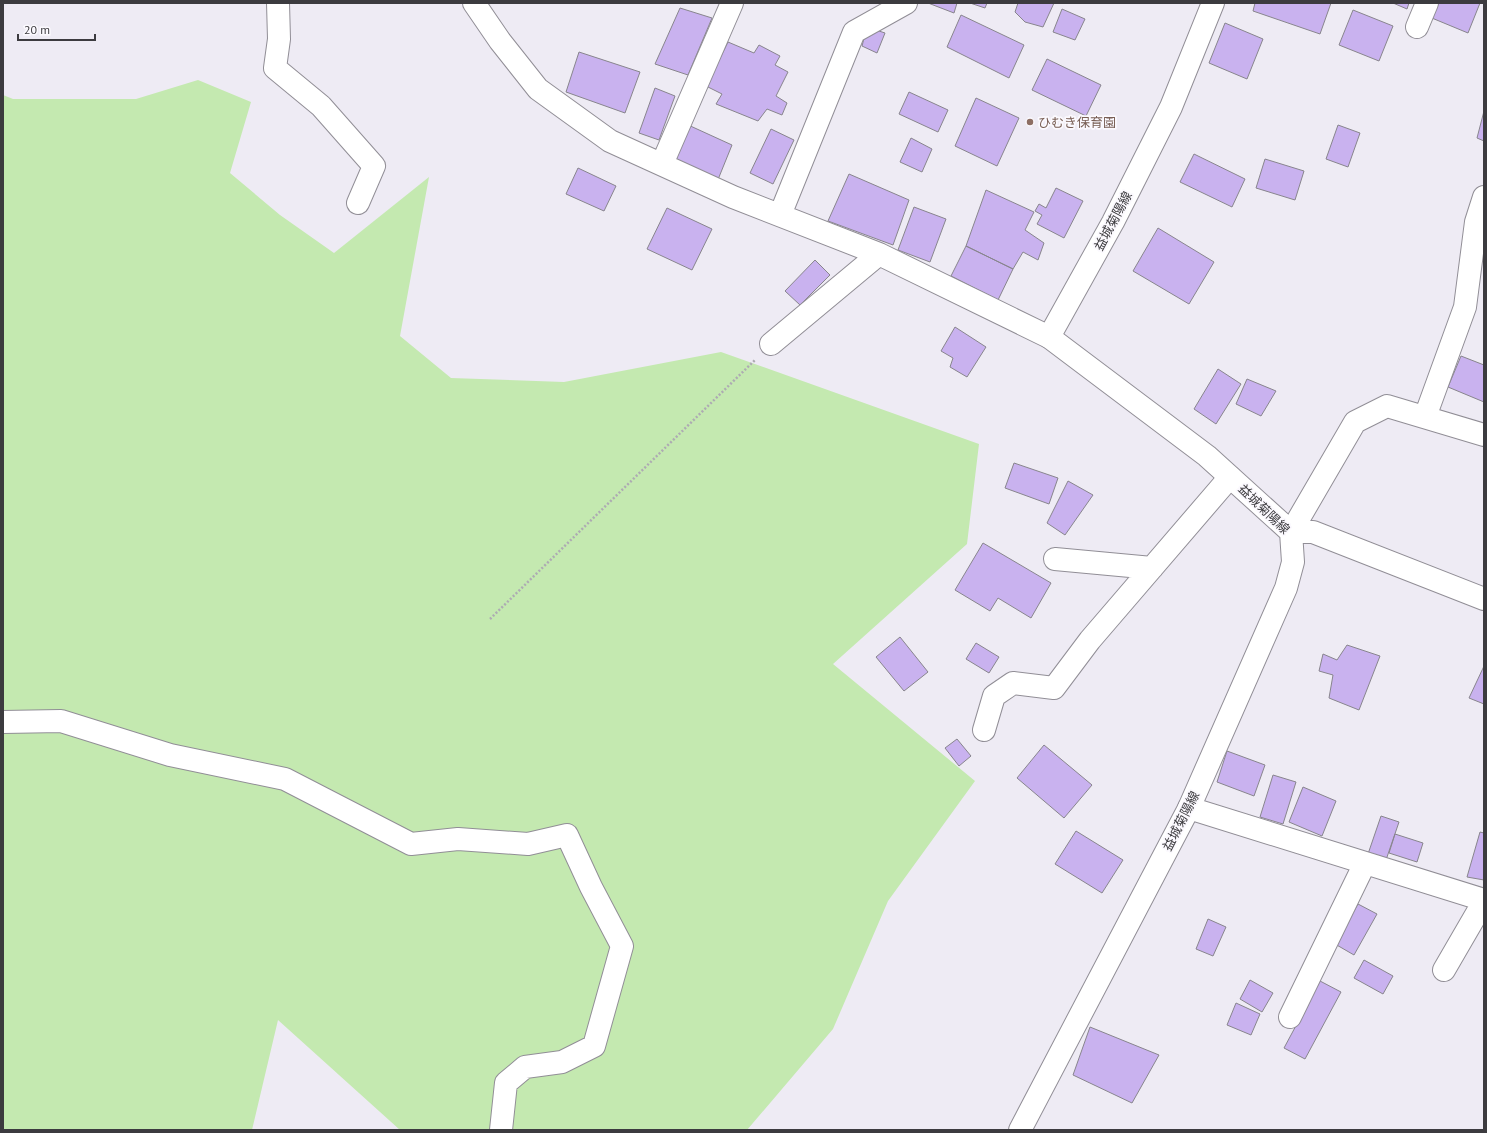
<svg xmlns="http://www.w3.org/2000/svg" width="1487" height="1133" font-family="'PT Sans','Noto Sans JP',sans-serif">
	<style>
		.green { fill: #c4e9b0 }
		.building { fill: #c9b2ef; stroke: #88858d }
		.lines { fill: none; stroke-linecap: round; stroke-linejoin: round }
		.minor-casing { stroke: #918e96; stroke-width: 24 }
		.major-casing { stroke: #918e96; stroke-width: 24 }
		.path { stroke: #adabb2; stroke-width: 2.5; stroke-dasharray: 2 2; stroke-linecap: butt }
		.minor { stroke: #fff; stroke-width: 22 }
		.major { stroke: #fff; stroke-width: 22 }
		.education-dot { fill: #8d6e63; stroke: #fbf9fe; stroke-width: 1.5 }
		.labels { text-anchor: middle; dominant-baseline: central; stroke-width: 3.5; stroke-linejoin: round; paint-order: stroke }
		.education-label { font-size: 13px; fill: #785e54; stroke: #fbf9fe; text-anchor: start }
		.street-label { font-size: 13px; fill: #3c3b3f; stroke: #fbf9fe }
	</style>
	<rect width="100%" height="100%" fill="#eeebf4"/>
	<path class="green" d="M 198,80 L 251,102 L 230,173 L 280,215 L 334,253 L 429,177 L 400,336 L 451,378 L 564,382 L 721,352 L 979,444 L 967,544 L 833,664 L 975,781 L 888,901 L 833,1029 L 747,1130 L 400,1130 L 278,1020 L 252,1130 L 3,1130 L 3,95 L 13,99 L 136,99 Z"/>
	<path class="building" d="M 928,3 L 957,3 L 954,13 Z
		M 970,3 L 987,3 L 985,8 Z
		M 1018,3 L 1054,3 L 1043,27 L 1025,22 L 1015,12 Z
		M 1255,3 L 1331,3 L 1320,34 L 1253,11 Z
		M 1393,3 L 1409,3 L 1407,9 Z
		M 1433,3 L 1480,3 L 1468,33 L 1427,16 Z
		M 680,8 L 712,18 L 688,75 L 655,64 Z
		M 1062,9 L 1085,19 L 1075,40 L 1053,32 Z
		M 1353,10 L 1393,26 L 1379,61 L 1339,45 Z
		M 961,15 L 1024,45 L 1009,78 L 947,47 Z
		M 1225,23 L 1263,39 L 1247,79 L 1209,63 Z
		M 867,27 L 885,33 L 877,53 L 862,46 Z
		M 728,42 L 754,53 L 759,45 L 780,56 L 775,65 L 788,72 L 776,96 L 787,103 L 782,115 L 767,109 L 758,121 L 716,104 L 722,94 L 706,86 Z
		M 579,52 L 640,72 L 625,113 L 566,92 Z
		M 1047,59 L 1101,85 L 1086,116 L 1032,90 Z
		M 655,88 L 675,96 L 659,140 L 639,133 Z
		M 909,92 L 948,110 L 938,132 L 899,114 Z
		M 976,98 L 1019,118 L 997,166 L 955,146 Z
		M 1484,111 L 1484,141 L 1477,138 Z
		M 686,124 L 732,145 L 717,182 L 670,161 Z
		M 1338,125 L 1360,133 L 1348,167 L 1326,159 Z
		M 771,129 L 794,140 L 773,184 L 750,173 Z
		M 911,138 L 932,149 L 922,172 L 900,162 Z
		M 1194,154 L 1245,179 L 1232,207 L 1180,182 Z
		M 1265,159 L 1304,171 L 1295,200 L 1256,188 Z
		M 578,168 L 616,186 L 604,211 L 566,194 Z
		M 849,174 L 909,200 L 893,245 L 828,221 Z
		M 1056,188 L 1083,201 L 1064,238 L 1037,224 L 1042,215 L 1035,211 L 1039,204 L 1046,208 Z
		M 986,190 L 1034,212 L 1025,230 L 1044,243 L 1038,260 L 1023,252 L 1013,269 L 966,246 Z
		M 914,207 L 946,219 L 930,262 L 898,250 Z
		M 667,208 L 712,229 L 692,270 L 647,249 Z
		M 1158,228 L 1214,262 L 1189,304 L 1133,271 Z
		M 966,246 L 1013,269 L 998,300 L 951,276 Z
		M 815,260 L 830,275 L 800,305 L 785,291 Z
		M 955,327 L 986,347 L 967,377 L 950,367 L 953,358 L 941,351 Z
		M 1461,356 L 1484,365 L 1484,402 L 1448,387 Z
		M 1218,369 L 1241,384 L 1216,424 L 1194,409 Z
		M 1247,379 L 1276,391 L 1261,416 L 1236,404 Z
		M 1014,463 L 1058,478 L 1049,504 L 1005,488 Z
		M 1068,481 L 1093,495 L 1065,535 L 1047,523 Z
		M 983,543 L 1051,583 L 1031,618 L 998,598 L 990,611 L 955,590 Z
		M 900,637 L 928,672 L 904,691 L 876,657 Z
		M 976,643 L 999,657 L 989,673 L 966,659 Z
		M 1347,645 L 1380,656 L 1359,710 L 1329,698 L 1333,675 L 1319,671 L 1323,654 L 1337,660 Z
		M 1484,666 L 1484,704 L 1469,698 Z
		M 957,739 L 971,756 L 959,766 L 945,748 Z
		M 1044,745 L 1092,785 L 1064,818 L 1017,778 Z
		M 1227,751 L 1265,765 L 1254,796 L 1217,782 Z
		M 1273,775 L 1296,782 L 1283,824 L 1260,817 Z
		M 1303,787 L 1336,801 L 1322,836 L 1289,822 Z
		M 1381,816 L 1399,822 L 1386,860 L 1368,854 Z
		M 1076,831 L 1123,860 L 1102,893 L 1055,864 Z
		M 1480,832 L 1484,833 L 1484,880 L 1467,877 Z
		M 1395,834 L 1423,843 L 1417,862 L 1389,853 Z
		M 1358,904 L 1377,914 L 1354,955 L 1335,944 Z
		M 1208,919 L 1226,927 L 1213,956 L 1196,949 Z
		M 1364,960 L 1393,976 L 1383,994 L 1354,978 Z
		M 1250,980 L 1273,993 L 1262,1012 L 1240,999 Z
		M 1320,981 L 1341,992 L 1305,1059 L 1284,1048 Z
		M 1236,1003 L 1260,1014 L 1251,1035 L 1227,1025 Z
		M 1090,1027 L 1159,1055 L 1132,1103 L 1073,1075 Z"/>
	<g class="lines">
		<g class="minor-casing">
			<path id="minor" d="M 278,3 L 279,39 L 275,68 L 321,106 L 374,166 L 358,203
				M 474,3 L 500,41 L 538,89 L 610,141 L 733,197 L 879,254 L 1049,337
				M 1417,27 L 1427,3
				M 662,164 L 732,3
				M 780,215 L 854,32 L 906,3
				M 771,344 L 879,254
				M 1425,417 L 1465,307 L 1476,222 L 1484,197
				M 1291,532 L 1355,422 L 1387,406 L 1484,435
				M 1291,532 L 1313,532 L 1484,599
				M 1055,559 L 1152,568
				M 3,722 L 61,721 L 170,755 L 285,779 L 411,844 L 458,839 L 528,844 L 567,835 L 591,887 L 622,946 L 594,1046 L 562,1062 L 525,1067 L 506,1083 L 501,1130
				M 984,730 L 994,696 L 1013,683 L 1054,688 L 1090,640 L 1230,477
				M 1189,808 L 1484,900
				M 1444,970 L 1484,901
				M 1290,1017 L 1365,863"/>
		</g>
		<g class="major-casing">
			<path id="major" d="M 1020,1130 L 1189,808 L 1286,588 L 1293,562 L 1291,532 L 1207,456 L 1049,337 L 1113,222 L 1171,107 L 1213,3"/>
		</g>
		<path class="path" d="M 490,619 L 755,360"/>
		<use href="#minor" class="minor"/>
		<use href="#major" class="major"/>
	</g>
	<circle class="education-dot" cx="1030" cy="122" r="4"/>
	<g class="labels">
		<g class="education-label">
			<text x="1038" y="122">ひむき保育園</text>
		</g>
		<g class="street-label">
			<text transform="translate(1113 221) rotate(-62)">益城菊陽線</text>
			<text transform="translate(1264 509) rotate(44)">益城菊陽線</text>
			<text transform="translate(1181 821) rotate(-63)">益城菊陽線</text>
		</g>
	</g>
	<rect width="1487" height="1133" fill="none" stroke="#3c3b3f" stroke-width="8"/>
	<path d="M18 34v6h77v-6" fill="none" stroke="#3c3b3f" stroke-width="2"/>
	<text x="24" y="34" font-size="12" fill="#3c3b3f" stroke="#fbf9fe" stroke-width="3" paint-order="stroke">20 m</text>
</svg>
